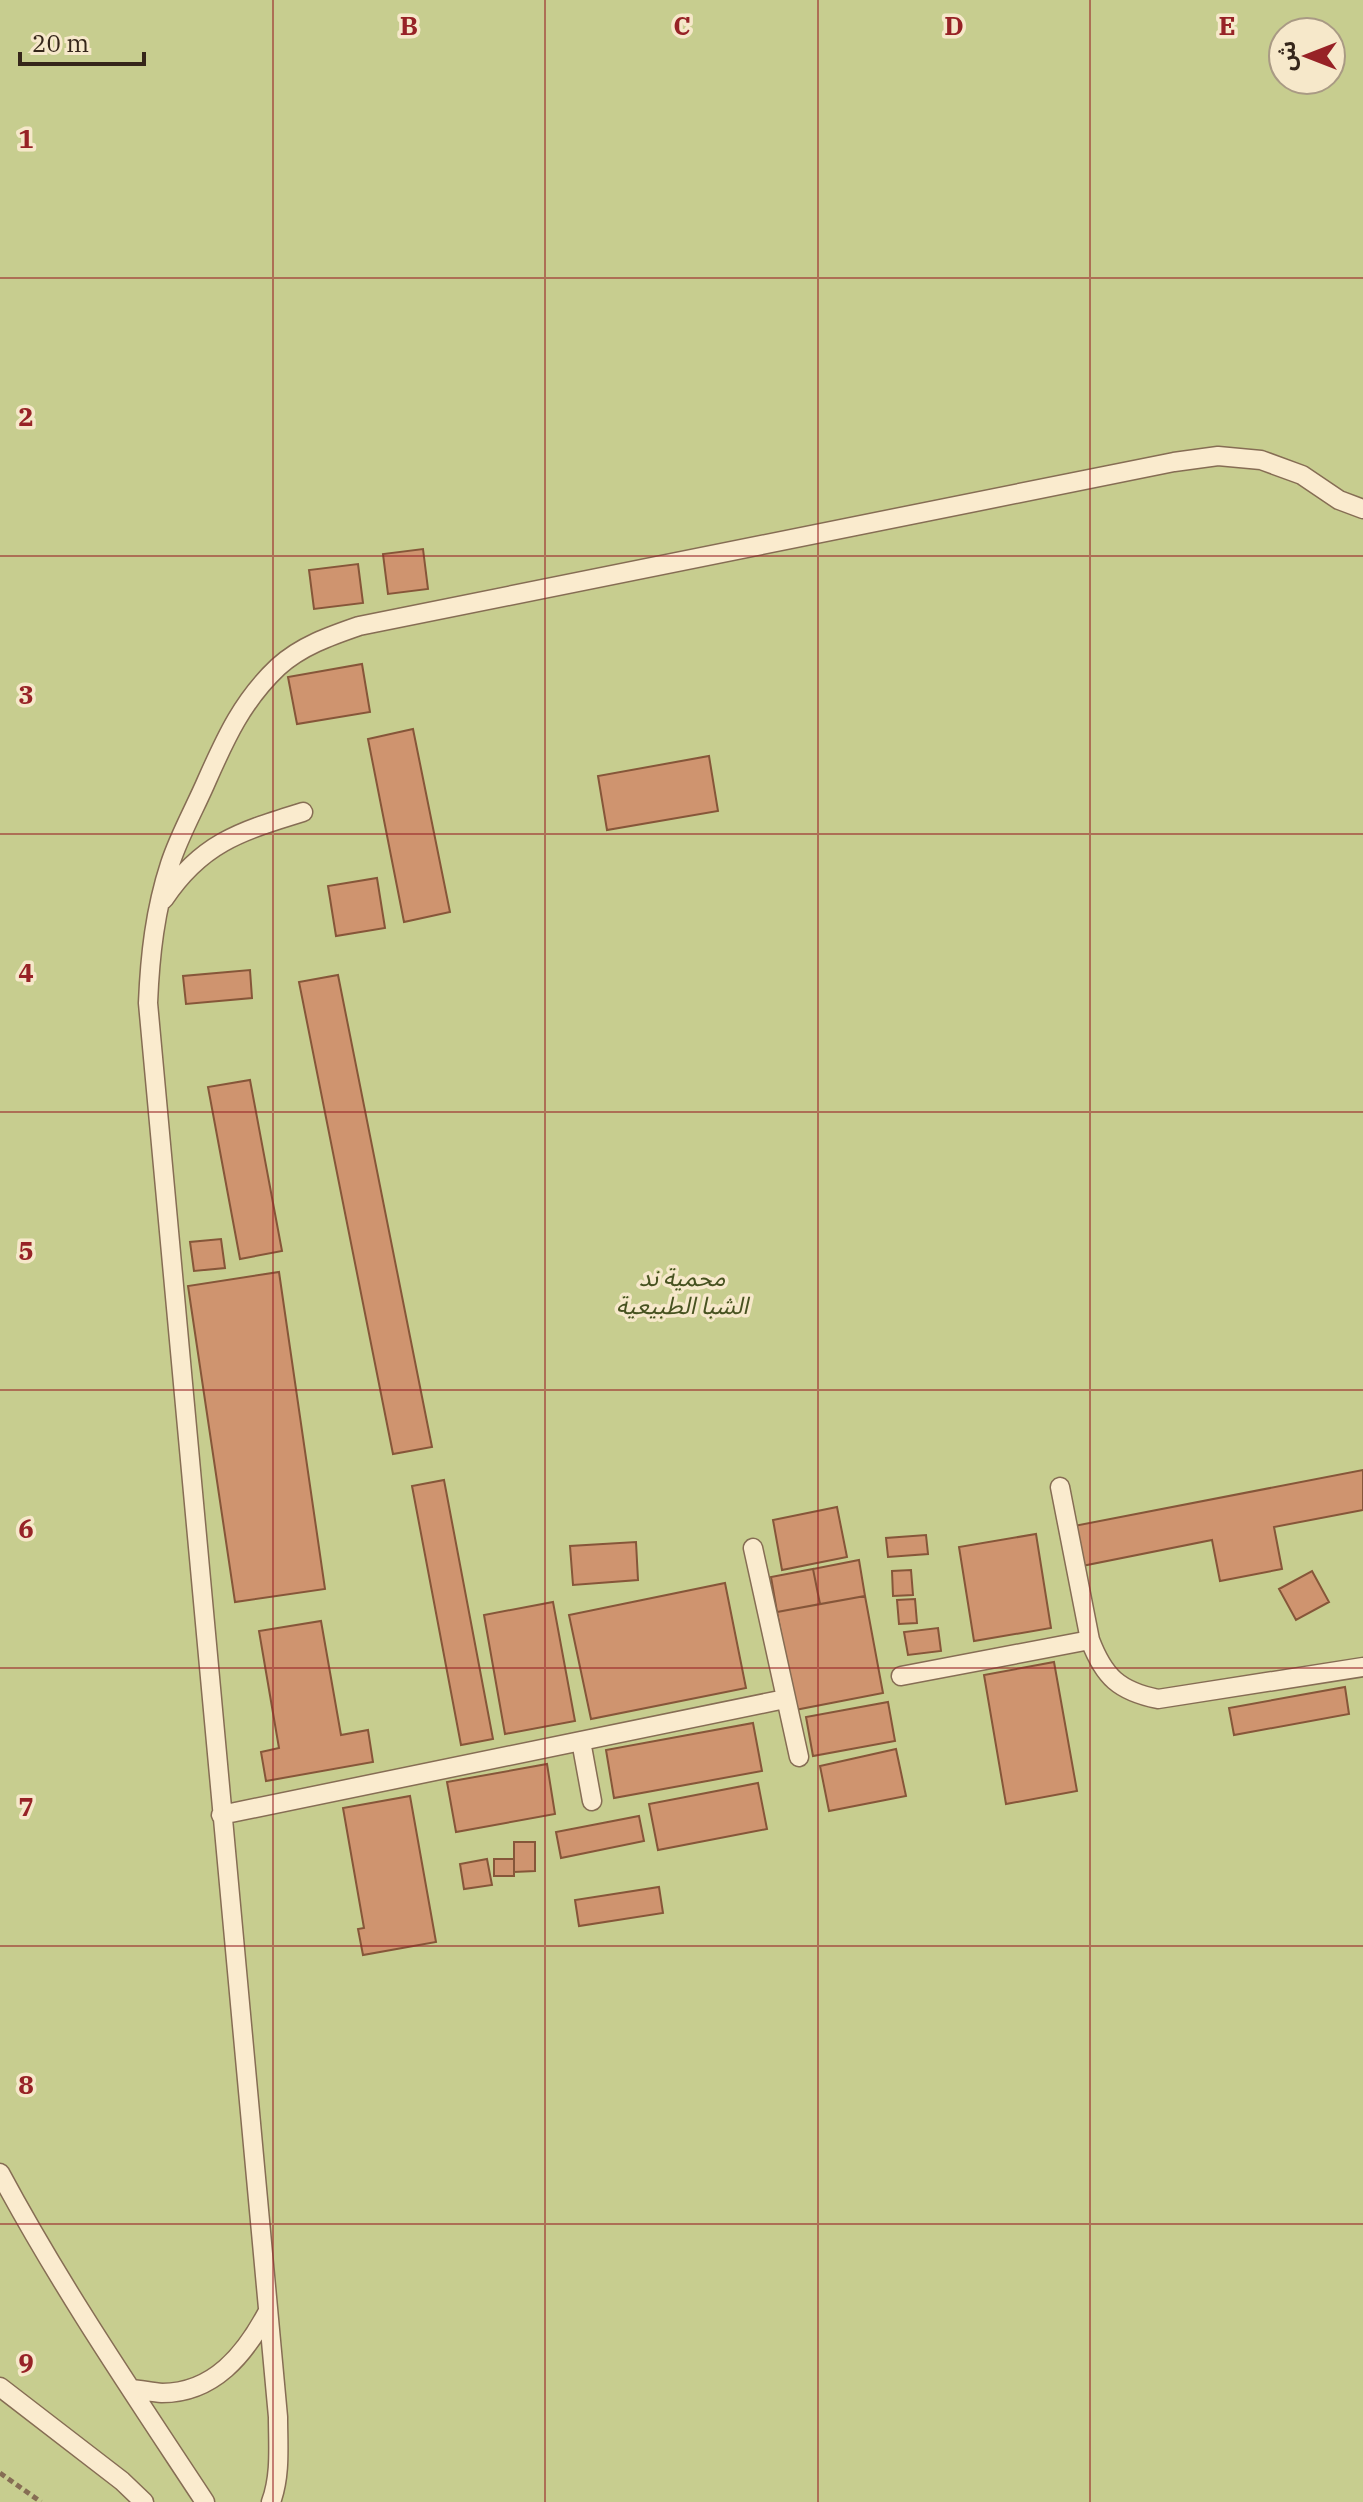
<svg xmlns="http://www.w3.org/2000/svg" width="1363" height="2502" font-family="'IBM Plex Serif','Noto Sans Arabic',serif">
	<style>
		.green { fill: #c7cd8f; fill-rule: evenodd }
		.building { fill: #cf946f; stroke: #865639; stroke-width: 2 }
		.lines { fill: none; stroke-linecap: round; stroke-linejoin: round }
		.service-casing { stroke: #866d54; stroke-width: 21 }
		.path { stroke: #866d54; stroke-width: 5; stroke-dasharray: 6 4; stroke-linecap: butt }
		.service { stroke: #faebce; stroke-width: 18 }
		.grid { fill: none; stroke: #972226; stroke-width: 2; stroke-opacity: 0.55 }
		.labels { text-anchor: middle; dominant-baseline: central; stroke-width: 7; stroke-linejoin: round; paint-order: stroke }
		.park-label { font-size: 24px; font-style: italic; fill: #475220; stroke: #f6e8ca }
		.grid-label { font-size: 26px; text-anchor: middle; font-weight: bold; fill: #972226; stroke: #f6e8ca; stroke-width: 7; stroke-linejoin: round; paint-order: stroke }
	</style>
	<rect width="100%" height="100%" fill="#efdebb"/>
	<path class="green" d="M 0,0 L 1363,0 L 1363,2502 L 0,2502 ZM 1283,32 L 1331,32 L 1331,80 L 1283,80 Z"/>
	<path class="building" d="M 423,549 L 428,589 L 388,594 L 383,554 Z
		M 358,564 L 363,603 L 314,609 L 309,570 Z
		M 362,664 L 370,712 L 297,724 L 288,677 Z
		M 413,729 L 450,912 L 404,922 L 368,739 Z
		M 709,756 L 718,811 L 607,830 L 598,776 Z
		M 377,878 L 385,928 L 336,936 L 328,886 Z
		M 250,970 L 252,998 L 186,1004 L 183,976 Z
		M 338,975 L 432,1447 L 393,1454 L 299,982 Z
		M 250,1080 L 282,1251 L 240,1259 L 208,1087 Z
		M 221,1239 L 225,1268 L 194,1271 L 190,1242 Z
		M 279,1272 L 325,1589 L 235,1602 L 188,1286 Z
		M 1363,1470 L 1363,1510 L 1274,1527 L 1282,1569 L 1220,1581 L 1212,1540 L 1082,1566 L 1074,1526 Z
		M 444,1480 L 493,1739 L 461,1745 L 412,1486 Z
		M 837,1507 L 847,1557 L 782,1570 L 773,1520 Z
		M 1036,1534 L 1051,1628 L 974,1641 L 959,1547 Z
		M 926,1535 L 928,1554 L 888,1557 L 886,1538 Z
		M 636,1542 L 638,1580 L 573,1585 L 570,1546 Z
		M 859,1560 L 865,1596 L 820,1604 L 813,1569 Z
		M 813,1569 L 820,1604 L 777,1612 L 771,1577 Z
		M 911,1570 L 913,1595 L 893,1596 L 892,1571 Z
		M 1312,1571 L 1329,1602 L 1296,1620 L 1279,1589 Z
		M 725,1583 L 746,1688 L 591,1719 L 569,1615 Z
		M 865,1596 L 883,1693 L 795,1710 L 777,1612 Z
		M 915,1599 L 917,1623 L 899,1624 L 897,1600 Z
		M 553,1602 L 575,1721 L 505,1734 L 484,1615 Z
		M 321,1621 L 341,1735 L 368,1730 L 373,1762 L 266,1781 L 261,1752 L 279,1748 L 259,1631 Z
		M 938,1628 L 941,1651 L 908,1655 L 904,1632 Z
		M 1054,1662 L 1077,1791 L 1006,1804 L 984,1675 Z
		M 1345,1687 L 1349,1714 L 1234,1735 L 1229,1708 Z
		M 888,1702 L 895,1741 L 813,1756 L 806,1717 Z
		M 753,1723 L 762,1771 L 614,1798 L 606,1750 Z
		M 896,1749 L 906,1796 L 829,1811 L 820,1766 Z
		M 547,1764 L 555,1814 L 456,1832 L 447,1782 Z
		M 758,1783 L 767,1829 L 658,1850 L 649,1804 Z
		M 410,1796 L 436,1942 L 363,1955 L 358,1929 L 364,1928 L 343,1808 Z
		M 639,1816 L 644,1841 L 561,1858 L 556,1832 Z
		M 514,1842 L 535,1842 L 535,1871 L 514,1872 Z
		M 487,1859 L 492,1885 L 464,1889 L 460,1864 Z
		M 494,1859 L 514,1859 L 514,1876 L 494,1876 Z
		M 659,1887 L 663,1913 L 579,1926 L 575,1900 Z"/>
	<g class="lines">
		<g class="service-casing">
			<path id="service" d="M 164,899 C 202,842 242,831 303,812
				M 1060,1487 L 1090,1640 C 1104,1677 1119,1691 1158,1699 L 1363,1667
				M 753,1548 L 799,1757
				M 901,1676 L 1090,1640
				M 581,1741 L 592,1801
				M 221,1815 L 785,1699
				M 0,2173 C 61,2287 134,2394 205,2502
				M 0,2387 L 122,2481 L 144,2502
				M 131,2389 C 141,2390 152,2392 162,2393 C 214,2393 245,2354 267,2313
				M 271,2502 C 281,2475 278,2445 278,2417 L 148,1003 C 150,955 155,910 170,864 C 179,836 195,808 207,780 C 226,737 243,700 278,667 C 301,646 330,636 359,626 L 1174,462 L 1218,456 L 1261,460 L 1302,475 L 1339,500 L 1363,509"/>
		</g>
		<path class="path" d="M 0,2473 L 41,2502"/>
		<use href="#service" class="service"/>
	</g>
	<path class="grid" d="M 273,0 L 273,2502M 545,0 L 545,2502M 818,0 L 818,2502M 1090,0 L 1090,2502M 0,278 L 1363,278M 0,556 L 1363,556M 0,834 L 1363,834M 0,1112 L 1363,1112M 0,1390 L 1363,1390M 0,1668 L 1363,1668M 0,1946 L 1363,1946M 0,2224 L 1363,2224"/>
	<g class="labels">
		<g class="park-label">
			<text x="682" y="1277">محمية ند<tspan x="682" dy="28">الشبا الطبيعية</tspan></text>
		</g>
	</g>
	<g class="grid-label">
		<text x="409" y="35">B</text>
		<text x="682" y="35">C</text>
		<text x="954" y="35">D</text>
		<text x="1227" y="35">E</text>
		<text x="26" y="148">1</text>
		<text x="26" y="426">2</text>
		<text x="26" y="704">3</text>
		<text x="26" y="982">4</text>
		<text x="26" y="1260">5</text>
		<text x="26" y="1538">6</text>
		<text x="26" y="1816">7</text>
		<text x="26" y="2094">8</text>
		<text x="26" y="2372">9</text>
	</g>
	<g transform="translate(1307 56) rotate(270)"><circle r="38" fill="#f6e8ca" stroke="#a99a84" stroke-width="2"/>
	<path d="M0-6L14 30L0 20L-14 30Z" fill="#972226"/>
	<text y="-12" font-size="22" font-weight="bold" text-anchor="middle" fill="#35261a">ش</text>
	</g>
	<path d="M20 52v12h124v-12" fill="none" stroke="#35261a" stroke-width="4"/>
	<text x="32" y="52" font-size="24" fill="#35261a" stroke="#f6e8ca" stroke-width="6" paint-order="stroke">20 m</text>
</svg>
